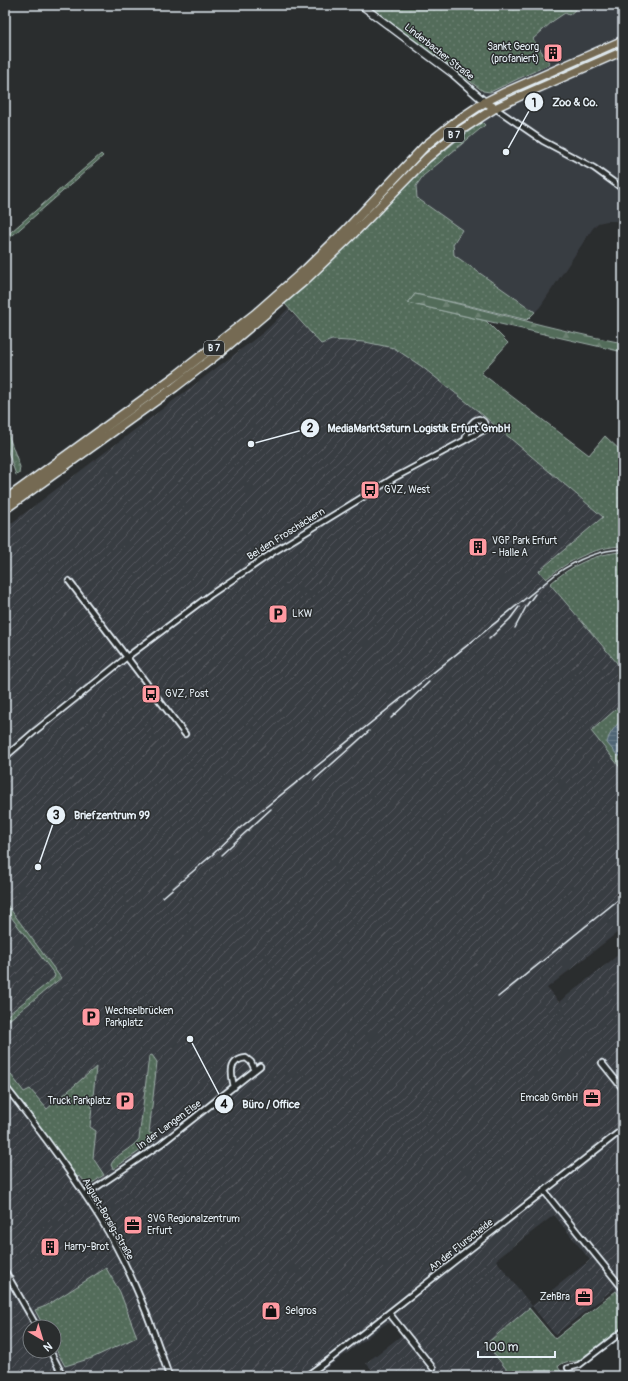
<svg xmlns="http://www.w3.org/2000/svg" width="628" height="1381" font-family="Pangolin,sans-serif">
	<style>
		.built { fill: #393c42 }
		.industrial { fill: url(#industrial-furrows); fill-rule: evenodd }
		.grass { fill: url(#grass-dots); stroke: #9eaea9 }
		.forest { fill: url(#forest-firs); stroke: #9eaea9 }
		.water { fill: url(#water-rules); stroke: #8d9da9 }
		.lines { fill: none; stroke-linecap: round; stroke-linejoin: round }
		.minor-casing { stroke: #e8f1f8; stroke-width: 8 }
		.tertiary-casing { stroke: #e8f1f8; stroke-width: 9 }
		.primary-casing { stroke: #e8f1f8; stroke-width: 10 }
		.trunk-casing { stroke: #e8f1f8; stroke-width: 11 }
		.minor { stroke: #2a2d2e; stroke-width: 4.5 }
		.tertiary { stroke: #2a2d2e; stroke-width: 6 }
		.primary { stroke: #746b52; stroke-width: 7 }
		.trunk { stroke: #746b52; stroke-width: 8 }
		.rail { stroke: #e8f1f8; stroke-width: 1.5 }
		.labels { text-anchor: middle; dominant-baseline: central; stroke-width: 3; stroke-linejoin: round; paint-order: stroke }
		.shield { fill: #2a2d2e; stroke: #afb6bb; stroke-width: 1 }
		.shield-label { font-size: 9px; font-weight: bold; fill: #e8f1f8 }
		.poi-label { font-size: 10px; fill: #e8f1f8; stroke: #2a2d2e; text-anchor: start }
		.street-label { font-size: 10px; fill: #e8f1f8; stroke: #2a2d2e }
		.leader { fill: none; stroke: #e8f1f8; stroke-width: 1.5 }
		.callout-dot { fill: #e8f1f8; stroke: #2a2d2e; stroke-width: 1.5 }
		.mark-label { font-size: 12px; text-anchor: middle; font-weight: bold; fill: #111 }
		.callout-label { font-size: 11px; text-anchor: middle; font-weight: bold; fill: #e8f1f8; stroke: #2a2d2e; stroke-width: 3; stroke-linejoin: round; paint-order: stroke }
	</style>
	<defs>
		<pattern id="industrial-furrows" width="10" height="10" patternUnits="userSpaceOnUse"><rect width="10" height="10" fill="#393c42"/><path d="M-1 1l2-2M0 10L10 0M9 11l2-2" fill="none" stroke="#56595e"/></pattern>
		<pattern id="grass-dots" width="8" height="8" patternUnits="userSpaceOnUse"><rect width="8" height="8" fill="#536c5a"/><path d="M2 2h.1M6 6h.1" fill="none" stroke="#6c8172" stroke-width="1.8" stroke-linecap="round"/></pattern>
		<pattern id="forest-firs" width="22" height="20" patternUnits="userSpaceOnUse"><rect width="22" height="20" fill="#536c5a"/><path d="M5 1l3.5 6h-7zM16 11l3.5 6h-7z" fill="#6c8172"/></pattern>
		<pattern id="water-rules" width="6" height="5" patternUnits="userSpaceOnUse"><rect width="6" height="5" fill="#506574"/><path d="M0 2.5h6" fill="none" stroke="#697c89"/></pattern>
	</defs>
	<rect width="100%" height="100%" fill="#2a2d2e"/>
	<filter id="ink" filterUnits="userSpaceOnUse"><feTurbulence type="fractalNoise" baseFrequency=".025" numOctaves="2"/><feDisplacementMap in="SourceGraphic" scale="8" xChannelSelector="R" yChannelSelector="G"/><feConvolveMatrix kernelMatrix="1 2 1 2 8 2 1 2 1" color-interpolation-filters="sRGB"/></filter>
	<g filter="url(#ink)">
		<path class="built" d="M 581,5 L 623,5 L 623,224 L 615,221 L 607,221 L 598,223 L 593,228 L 540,307 L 535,312 L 454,255 L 453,244 L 462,230 L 417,198 L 416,186 L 419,181 L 432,167 L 484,125 L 471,107 L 473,103 L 471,98 L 483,91 L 490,92 L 550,64 L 533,39 L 553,21 L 565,13 L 569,15 Z"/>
		<path class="industrial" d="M 288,309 L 321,344 L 332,340 L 365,342 L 394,348 L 421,366 L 478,411 L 604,518 L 539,571 L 623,670 L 623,703 L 591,731 L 623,771 L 623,928 L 547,988 L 559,1002 L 623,951 L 623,1301 L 614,1289 L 555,1335 L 532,1306 L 486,1344 L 512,1376 L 377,1376 L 366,1363 L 402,1335 L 391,1324 L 387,1323 L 316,1376 L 5,1376 L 5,528 L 264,332 ZM 554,1215 L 590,1260 L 532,1306 L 496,1260 ZM 30,1327 L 54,1327 L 54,1351 L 30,1351 Z"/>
		<path class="grass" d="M 367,5 L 515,5 L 528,8 L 531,5 L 581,5 L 569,15 L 565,13 L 553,21 L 533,39 L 550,64 L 490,92 L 483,91 Z
			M 623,45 L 623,47 L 507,99 L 506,97 Z
			M 482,122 L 485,125 L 423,176 L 416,186 L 417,198 L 462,230 L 453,244 L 454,255 L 535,312 L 527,320 L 466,305 L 415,294 L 408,303 L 486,321 L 508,343 L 481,373 L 589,455 L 605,436 L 623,453 L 623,546 C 594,547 568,561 546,579 L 539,571 L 603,517 L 478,411 L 421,366 L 394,348 L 365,342 L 332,340 L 321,344 L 285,304 L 345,248 L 419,171 L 460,138 Z
			M 101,154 L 103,156 L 5,242 L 5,237 Z
			M 5,426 L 20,467 L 19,474 L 16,475 L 5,443 Z
			M 623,552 L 623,670 L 550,584 C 570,566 596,553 623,552 Z
			M 623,703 L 623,719 L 618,723 L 608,738 L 618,756 L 623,755 L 623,771 L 591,731 Z
			M 5,902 L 61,978 L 5,1023 L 5,1017 L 54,978 L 55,975 L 5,909 Z
			M 152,1055 L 157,1062 L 149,1133 L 154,1134 L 156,1140 L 113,1169 L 111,1165 C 114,1155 132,1149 139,1139 L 149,1056 Z
			M 5,1067 L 24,1092 L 30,1089 L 47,1109 L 96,1067 L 90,1127 L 96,1131 L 93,1158 L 104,1175 C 93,1182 89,1189 80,1176 L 77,1177 L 5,1081 Z
			M 106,1268 L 120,1292 L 137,1337 L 92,1358 L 65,1366 L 54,1346 L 54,1327 L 44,1327 L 35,1310 L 46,1306 Z
			M 616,1291 L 623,1301 L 623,1327 C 616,1333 587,1359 581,1360 C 572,1363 565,1359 558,1367 L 564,1376 L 512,1376 L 486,1344 L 529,1308 L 555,1339 Z"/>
		<path class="forest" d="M 415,294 C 485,309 553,330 623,343 L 623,352 L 408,303 Z"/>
		<path class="water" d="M 623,719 L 623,755 L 618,756 L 607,743 C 609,733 616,725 623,719 Z"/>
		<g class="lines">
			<g class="minor-casing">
				<path id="minor" d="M 495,108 L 543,141 L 594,168 L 623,189
					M 69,581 L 185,734
					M 5,757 L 35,731 L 127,657 L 210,595 L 275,551 L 394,478 L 484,430 C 486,425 485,421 479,419 C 470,420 467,433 465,440
					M 602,1063 L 623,1089
					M 5,1086 C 39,1129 72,1173 101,1220 C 131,1269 151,1322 169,1376
					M 234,1087 C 231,1074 228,1060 246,1058 L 251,1062 L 255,1070
					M 544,1191 L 623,1289
					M 85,1195 L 161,1144 L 260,1066
					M 5,1271 L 37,1327
					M 389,1313 L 433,1368
					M 50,1351 L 63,1376
					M 568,1368 L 579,1365 L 623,1331
					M 306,1376 L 330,1359 L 623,1129"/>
			</g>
			<g class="tertiary-casing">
				<path id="tertiary" d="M 361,5 L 453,74 L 485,102"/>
			</g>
			<g class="primary-casing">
				<path id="primary" d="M 485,102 L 495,108 L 523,95 L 623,51
					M 485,102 L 505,92 L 623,40"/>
			</g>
			<g class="trunk-casing">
				<path id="trunk" d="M 5,500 L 177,375 L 255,314 L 306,269 L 345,231 L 425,146 L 455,122 L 485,102
					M 5,509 L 175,387 L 219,353 L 303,282 L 353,234 L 427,158 L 458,132 L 495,108"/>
			</g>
			<use href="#minor" class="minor"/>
			<use href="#tertiary" class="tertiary"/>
			<use href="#primary" class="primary"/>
			<use href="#trunk" class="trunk"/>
			<path class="rail" d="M 515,628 L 527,605 L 535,594
				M 489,639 L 510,619 L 519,607
				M 391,718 L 408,702 L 429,682
				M 314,780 L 369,731
				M 221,855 L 271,809
				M 163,897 L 212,855 L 241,827 L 556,574 C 576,560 598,550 623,549
				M 498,997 L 623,896"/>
		</g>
	</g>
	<defs>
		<g id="building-square" transform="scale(1)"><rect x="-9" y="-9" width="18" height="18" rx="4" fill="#ff9aa2" stroke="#2a2d2e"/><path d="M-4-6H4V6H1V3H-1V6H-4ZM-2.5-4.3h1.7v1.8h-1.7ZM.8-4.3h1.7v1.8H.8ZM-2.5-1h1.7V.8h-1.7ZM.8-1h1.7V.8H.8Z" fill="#111"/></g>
		<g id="bus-square" transform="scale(1)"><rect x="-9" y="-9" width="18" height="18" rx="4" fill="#ff9aa2" stroke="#2a2d2e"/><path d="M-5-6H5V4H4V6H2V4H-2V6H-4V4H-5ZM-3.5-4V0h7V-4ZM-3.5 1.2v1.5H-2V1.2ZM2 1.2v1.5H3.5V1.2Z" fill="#111"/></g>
		<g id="parking-square" transform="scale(1)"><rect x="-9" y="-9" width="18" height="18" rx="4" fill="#ff9aa2" stroke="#2a2d2e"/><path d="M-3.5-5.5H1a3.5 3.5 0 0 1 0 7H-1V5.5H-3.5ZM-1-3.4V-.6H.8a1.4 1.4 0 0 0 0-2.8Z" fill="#111"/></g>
		<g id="office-square" transform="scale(1)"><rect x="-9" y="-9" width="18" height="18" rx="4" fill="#ff9aa2" stroke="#2a2d2e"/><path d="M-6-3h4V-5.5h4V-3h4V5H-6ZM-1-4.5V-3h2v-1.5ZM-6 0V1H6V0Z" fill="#111"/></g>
		<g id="shop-square" transform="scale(1)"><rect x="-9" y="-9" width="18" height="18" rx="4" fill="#ff9aa2" stroke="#2a2d2e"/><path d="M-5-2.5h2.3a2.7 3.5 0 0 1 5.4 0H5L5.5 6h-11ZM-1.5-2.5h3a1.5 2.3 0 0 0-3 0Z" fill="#111"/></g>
	</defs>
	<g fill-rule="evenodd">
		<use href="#building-square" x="553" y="53"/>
		<use href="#bus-square" x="370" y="490"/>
		<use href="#building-square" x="478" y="547"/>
		<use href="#parking-square" x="278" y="614"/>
		<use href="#bus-square" x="151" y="694"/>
		<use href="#parking-square" x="91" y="1017"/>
		<use href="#office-square" x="592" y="1098"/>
		<use href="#parking-square" x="125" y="1101"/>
		<use href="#office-square" x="133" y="1225"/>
		<use href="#building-square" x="50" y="1247"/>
		<use href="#office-square" x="584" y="1297"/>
		<use href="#shop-square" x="271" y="1311"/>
	</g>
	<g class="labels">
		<g class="shield">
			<rect x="444" y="128" width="20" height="14" rx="3"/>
			<rect x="204" y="341" width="20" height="14" rx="3"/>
		</g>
		<g class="shield-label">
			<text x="454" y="135">B 7</text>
			<text x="214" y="348">B 7</text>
		</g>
		<g class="poi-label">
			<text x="539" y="47" text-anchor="end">Sankt Georg<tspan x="539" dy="12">(profaniert)</tspan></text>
			<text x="384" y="490">GVZ, West</text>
			<text x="492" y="541">VGP Park Erfurt<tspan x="492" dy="12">- Halle A</tspan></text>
			<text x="292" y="614">LKW</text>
			<text x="165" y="694">GVZ, Post</text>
			<text x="105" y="1011">Wechselbrücken<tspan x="105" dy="12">Parkplatz</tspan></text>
			<text x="578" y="1098" text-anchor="end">Emcab GmbH</text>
			<text x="111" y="1101" text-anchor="end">Truck Parkplatz</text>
			<text x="147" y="1219">SVG Regionalzentrum<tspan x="147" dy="12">Erfurt</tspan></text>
			<text x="64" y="1247">Harry-Brot</text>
			<text x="570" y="1297" text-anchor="end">ZehBra</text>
			<text x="285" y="1311">Selgros</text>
		</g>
		<g class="street-label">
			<text transform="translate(439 52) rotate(38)">Linderbacher Straße</text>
			<text transform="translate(286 534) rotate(-32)">Bei den Froschäckern</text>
			<text transform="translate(169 1125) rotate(-36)">In der Langen Else</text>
			<text transform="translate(108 1219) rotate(60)">August-Borsig-Straße</text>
			<text transform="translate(461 1245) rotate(-38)">An der Flurscheide</text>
		</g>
	</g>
	<path class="leader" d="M506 152L534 102M251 444L310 428M38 867L56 815M190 1039L224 1104"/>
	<g class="callout-dot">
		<circle cx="506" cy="152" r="4"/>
		<circle cx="251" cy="444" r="4"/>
		<circle cx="38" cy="867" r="4"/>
		<circle cx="190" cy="1039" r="4"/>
		<circle cx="534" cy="102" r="10"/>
		<circle cx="310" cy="428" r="10"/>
		<circle cx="56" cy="815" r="10"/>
		<circle cx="224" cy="1104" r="10"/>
	</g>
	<g class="mark-label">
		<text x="534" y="107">1</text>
		<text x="310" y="432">2</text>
		<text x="56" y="819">3</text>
		<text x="224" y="1108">4</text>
	</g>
	<g class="callout-label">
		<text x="575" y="106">Zoo &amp; Co.</text>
		<text x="419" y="432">MediaMarktSaturn Logistik Erfurt GmbH</text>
		<text x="112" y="819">Briefzentrum 99</text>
		<text x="271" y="1108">Büro / Office</text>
	</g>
	<rect width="628" height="1381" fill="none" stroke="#2a2d2e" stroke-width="20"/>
	<rect x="10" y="10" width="608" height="1361" fill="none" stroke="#e8f1f8" stroke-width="1.5" filter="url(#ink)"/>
	<g transform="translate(42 1339) rotate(142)"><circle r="19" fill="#2a2d2e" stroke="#767b7f"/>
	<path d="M0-3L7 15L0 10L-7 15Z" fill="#ff9aa2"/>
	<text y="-6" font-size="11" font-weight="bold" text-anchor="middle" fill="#e8f1f8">N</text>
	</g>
	<path d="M478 1351v6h77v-6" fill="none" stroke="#e8f1f8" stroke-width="2"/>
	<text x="484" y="1351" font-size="12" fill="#e8f1f8" stroke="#2a2d2e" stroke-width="3" paint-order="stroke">100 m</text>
</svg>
